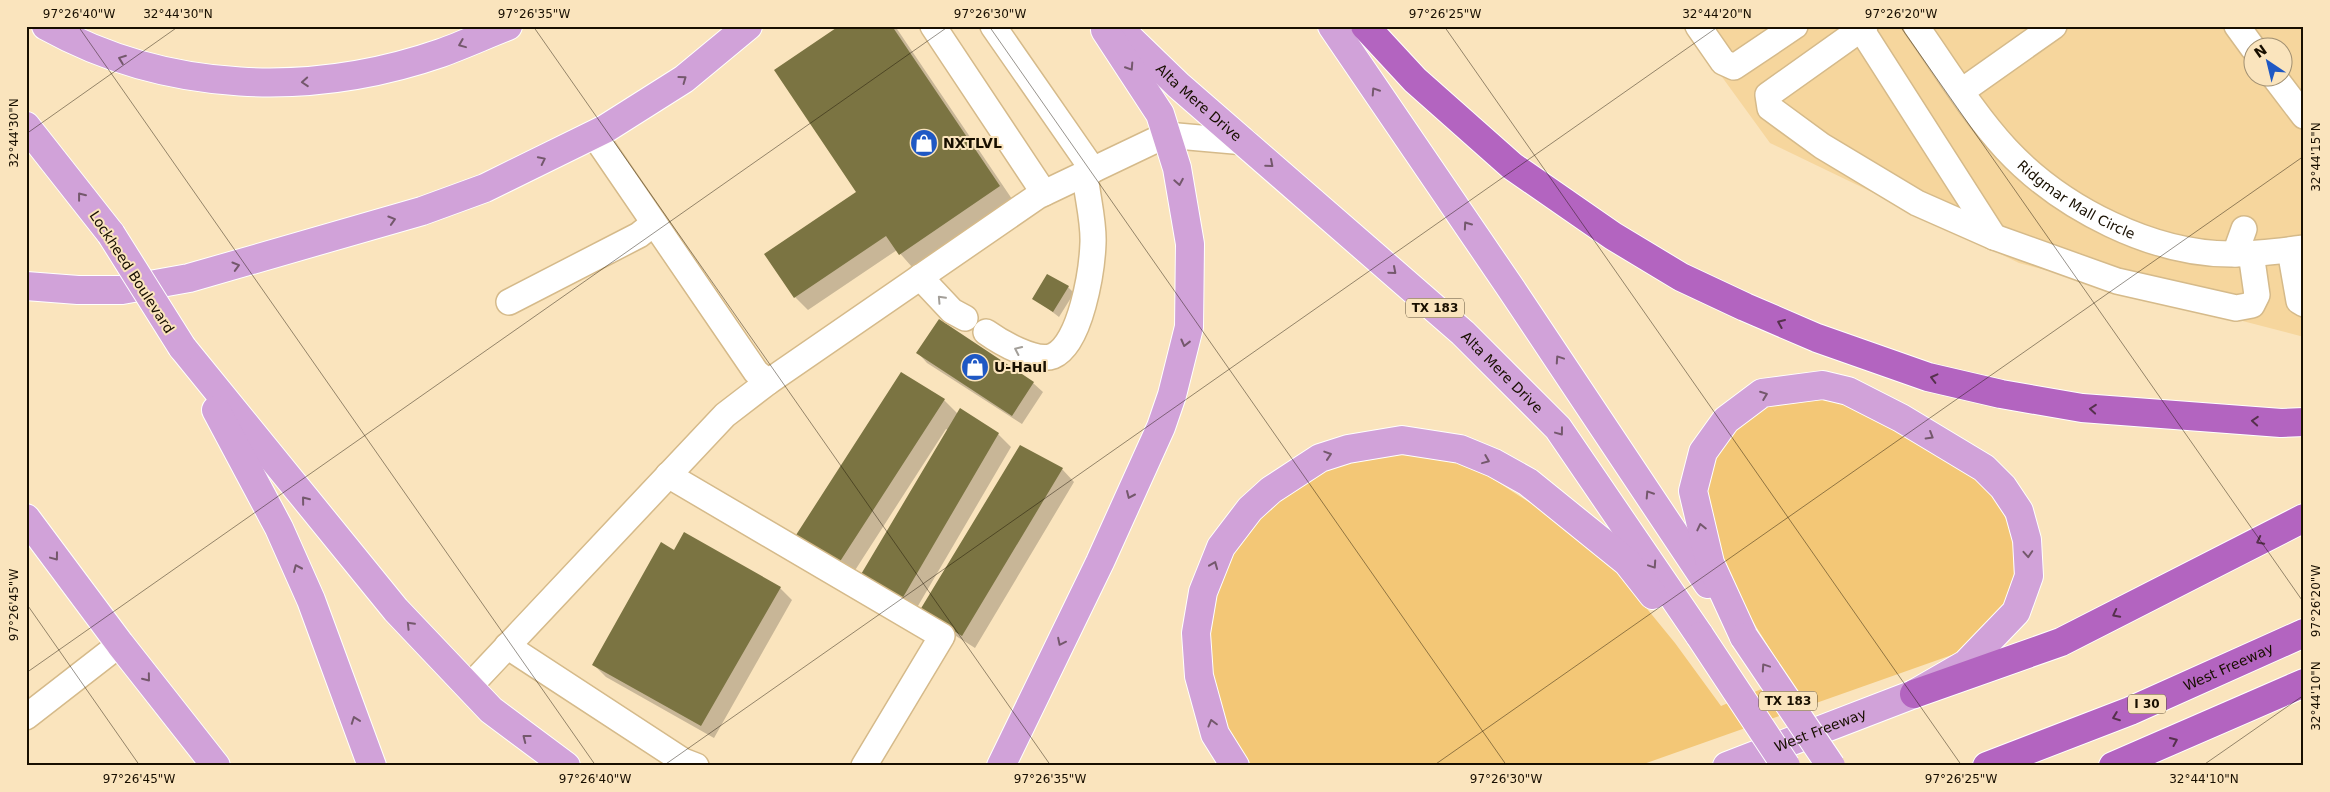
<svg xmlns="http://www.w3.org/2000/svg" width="2330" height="792" font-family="'DejaVu Sans',sans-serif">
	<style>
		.built { fill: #f6d69d; fill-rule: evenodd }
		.green { fill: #f3c776 }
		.shadow { fill: #0003 }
		.building { fill: #7b7442 }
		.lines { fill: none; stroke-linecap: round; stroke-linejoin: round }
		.minor-casing { stroke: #d5ba8a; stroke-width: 28 }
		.major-casing { stroke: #fff; stroke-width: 30 }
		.highway-casing { stroke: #fff; stroke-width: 30 }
		.minor { stroke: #fff; stroke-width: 25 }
		.major { stroke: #d1a2d9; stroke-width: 28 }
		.highway { stroke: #b364c0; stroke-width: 28 }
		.major-bridge-casing { stroke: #fff; stroke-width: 30; stroke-linecap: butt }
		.major-bridge { stroke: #d1a2d9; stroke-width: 28 }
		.oneway { stroke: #74586c }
		.oneway2 { stroke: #a39f99 }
		.oneway3 { stroke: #56314d }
		.ticks { fill: none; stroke: #180f00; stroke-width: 1; stroke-opacity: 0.45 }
		.labels { text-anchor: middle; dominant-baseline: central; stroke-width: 4; stroke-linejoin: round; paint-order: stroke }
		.shield { fill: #fae4bd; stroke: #5c4f39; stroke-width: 1 }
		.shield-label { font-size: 12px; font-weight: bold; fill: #180f00 }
		.street-label { font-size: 14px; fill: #180f00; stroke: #fae4bd }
		.poi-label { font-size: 14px; font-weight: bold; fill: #180f00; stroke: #fae4bd; text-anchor: start }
		.neatline { fill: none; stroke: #180f00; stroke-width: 2 }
		.ticks-label { font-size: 12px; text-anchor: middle; fill: #180f00 }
	</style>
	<rect width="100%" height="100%" fill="#fae4bd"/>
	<path class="built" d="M 1685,26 L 2304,26 L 2304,337 L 2019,263 L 1770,143 ZM 2252,48 L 2282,48 L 2282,78 L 2252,78 Z"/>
	<path class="green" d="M 1796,397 L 1850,402 L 1938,454 L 1990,489 L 2013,532 L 2014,583 L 1996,623 L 1966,650 L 1638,766 L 1250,766 L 1219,716 L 1205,630 L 1229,551 L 1286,489 L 1330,465 L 1396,450 L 1465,461 L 1594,544 L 1675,643 L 1721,706 L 1788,678 L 1721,570 L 1710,526 L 1706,480 L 1716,447 L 1763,404 Z"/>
	<path class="shadow" d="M 841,26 L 895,26 L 1012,199 L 912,267 L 897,250 L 808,310 L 795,297 L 766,255 L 858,192 Z
		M 1068,287 L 1074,293 L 1059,317 L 1034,298 Z
		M 918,353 L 1033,383 L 1043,392 L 1022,424 L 927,363 Z
		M 944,400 L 958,414 L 960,410 L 998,434 L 1011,447 L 915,611 L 874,588 L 948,430 L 946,429 L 852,575 L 810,548 L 798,535 Z
		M 1062,469 L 1074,482 L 975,648 L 934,622 Z
		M 674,551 L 780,588 L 792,600 L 714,738 L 606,677 L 593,664 Z"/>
	<path class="building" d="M 839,26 L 892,26 L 1000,186 L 899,255 L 886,236 L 794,298 L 764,254 L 856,192 L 774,70 Z
		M 1047,274 L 1069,286 L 1053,312 L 1032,299 Z
		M 939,319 L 1034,382 L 1012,416 L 916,353 Z
		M 901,372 L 945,399 L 839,563 L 796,535 Z
		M 960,408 L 999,433 L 902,599 L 860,576 Z
		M 1020,445 L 1063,468 L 962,636 L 920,610 Z
		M 684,532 L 781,587 L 701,726 L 592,665 L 661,542 L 674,550 Z"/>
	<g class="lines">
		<g class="minor-casing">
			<g id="minor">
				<path d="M 933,26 L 1044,193"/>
				<path d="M 993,26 L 1093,170"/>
				<path d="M 1698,26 L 1723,62 L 1734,67 L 1795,26"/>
				<path d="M 1865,26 L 1768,95 L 1770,108 L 1822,146 L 1917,203 L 1994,237 L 2117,281 L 2236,308 L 2252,305 L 2257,295 L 2251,253"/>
				<path id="s1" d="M 1916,26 C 1945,67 1972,112 2006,149 C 2061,208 2154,256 2236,254 C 2258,254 2281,251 2304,248"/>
				<path d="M 2237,26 L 2253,48"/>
				<path d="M 1861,29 L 1994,237"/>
				<path d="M 2275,78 L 2304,116"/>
				<path d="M 1962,91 L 2054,26"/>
				<path d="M 2290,250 L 2299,301 L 2304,304"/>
				<path d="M 2235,254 L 2244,229"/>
				<path d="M 920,277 L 952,311 L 965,318"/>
				<path d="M 509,302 L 639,235 L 654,223"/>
				<path d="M 986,332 C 1000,342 1036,363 1053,356 C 1081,344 1092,270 1093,243 C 1094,221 1087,196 1085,174"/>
				<path d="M 768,382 L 1038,196 L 1166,135 L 1245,142"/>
				<path d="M 668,475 L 942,636 L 864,766"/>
				<path d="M 507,646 L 683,761 L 696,766"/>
				<path d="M 469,687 L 725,415 L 768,382 L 756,372 L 594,135"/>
				<path d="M 26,717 L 120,644"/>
			</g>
		</g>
		<g class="major-casing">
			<g id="major">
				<path d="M 46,26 C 167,93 311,98 441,53 C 463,45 485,35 508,26"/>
				<path id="s2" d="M 1117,26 L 1178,85 L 1463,333 L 1558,428 L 1700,636"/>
				<path d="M 1332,26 L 1512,290 L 1708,584"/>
				<path d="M 26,126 L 111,234"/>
				<path d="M 26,286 L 78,290 L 122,290 L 189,278 L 422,211 L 485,188 L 605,129 L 684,79 L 748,26"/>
				<path d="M 182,347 L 396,610 L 491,710 L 566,766"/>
				<path d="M 216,410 L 279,528 L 311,600 L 372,766"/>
				<path d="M 26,518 L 120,644 L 216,766"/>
				<path d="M 1001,766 L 1100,562 L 1161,427 L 1172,395 L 1189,327 L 1190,244 L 1177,168 L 1160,114 L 1105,30"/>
				<path d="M 1235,766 L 1215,734 L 1199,676 L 1196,633 L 1203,592 L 1221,547 L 1250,509 L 1271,490 L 1320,458 L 1348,449 L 1402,440 L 1460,449 L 1494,463 L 1528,482 L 1627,562 L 1653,595"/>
				<path id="s3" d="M 1727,766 L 1914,694 L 1966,664 L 2016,612 L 2029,576 L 2027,540 L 2019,511 L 2003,487 L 1984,468 L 1901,418 L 1848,391 L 1823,385 L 1762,393 L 1726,420 L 1703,452 L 1693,491 L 1710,563 L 1744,637"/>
			</g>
		</g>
		<g class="highway-casing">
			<g id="highway">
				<path d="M 1365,26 L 1415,80 L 1512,166 L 1613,236 L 1681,277 L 1745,307 L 1817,338 L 1928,377 L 2001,394 L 2082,408 L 2281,423 L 2304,422"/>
				<path d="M 1914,694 L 2061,642 L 2304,518"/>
				<path id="s4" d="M 1987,766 L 2130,711 L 2304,633"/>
				<path d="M 2113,766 L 2304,683"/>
			</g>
		</g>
		<use href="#minor" class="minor"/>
		<use href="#major" class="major"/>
		<use href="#highway" class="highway"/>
		<g class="major-bridge-casing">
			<path id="major-bridge" d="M 111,234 L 182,347
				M 1700,636 L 1786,766
				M 1744,637 L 1831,766"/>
		</g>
		<use href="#major-bridge" class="major-bridge"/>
	</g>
	<defs><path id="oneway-chevron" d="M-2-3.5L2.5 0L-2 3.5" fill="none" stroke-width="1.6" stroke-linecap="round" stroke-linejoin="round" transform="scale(1.25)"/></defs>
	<g class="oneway">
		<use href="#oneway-chevron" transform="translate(462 44) rotate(158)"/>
		<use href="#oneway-chevron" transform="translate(122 59) rotate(-159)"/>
		<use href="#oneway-chevron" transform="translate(1130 67) rotate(57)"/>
		<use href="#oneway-chevron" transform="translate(683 79) rotate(-36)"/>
		<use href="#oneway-chevron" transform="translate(305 82) rotate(176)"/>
		<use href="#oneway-chevron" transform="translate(1375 91) rotate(-123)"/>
		<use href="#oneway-chevron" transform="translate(542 160) rotate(-26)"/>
		<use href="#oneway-chevron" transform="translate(1270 164) rotate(41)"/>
		<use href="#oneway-chevron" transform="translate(1179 182) rotate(80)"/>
		<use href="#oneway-chevron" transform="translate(81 196) rotate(-128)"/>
		<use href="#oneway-chevron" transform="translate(392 220) rotate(-17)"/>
		<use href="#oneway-chevron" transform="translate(1467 225) rotate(-125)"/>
		<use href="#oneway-chevron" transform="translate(236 266) rotate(-16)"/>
		<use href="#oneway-chevron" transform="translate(1393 271) rotate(41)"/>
		<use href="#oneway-chevron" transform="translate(1185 343) rotate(104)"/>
		<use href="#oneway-chevron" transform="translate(1559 359) rotate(-124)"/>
		<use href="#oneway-chevron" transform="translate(1764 395) rotate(-21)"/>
		<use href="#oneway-chevron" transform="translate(1560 432) rotate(53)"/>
		<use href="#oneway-chevron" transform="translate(1930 436) rotate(31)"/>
		<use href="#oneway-chevron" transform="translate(1328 455) rotate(-18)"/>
		<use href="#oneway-chevron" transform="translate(1486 460) rotate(22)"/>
		<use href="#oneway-chevron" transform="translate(1649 494) rotate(-123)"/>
		<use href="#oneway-chevron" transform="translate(1130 495) rotate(114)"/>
		<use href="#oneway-chevron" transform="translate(305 500) rotate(-129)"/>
		<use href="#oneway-chevron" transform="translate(1701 527) rotate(-103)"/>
		<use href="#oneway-chevron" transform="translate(2028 554) rotate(86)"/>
		<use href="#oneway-chevron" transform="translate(55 557) rotate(53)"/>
		<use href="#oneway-chevron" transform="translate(1214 565) rotate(-68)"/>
		<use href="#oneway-chevron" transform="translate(1653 565) rotate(56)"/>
		<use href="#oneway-chevron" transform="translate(297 568) rotate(-114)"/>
		<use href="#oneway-chevron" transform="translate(410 625) rotate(-134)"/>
		<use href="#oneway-chevron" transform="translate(1061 642) rotate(116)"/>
		<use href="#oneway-chevron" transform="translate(1765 667) rotate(-124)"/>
		<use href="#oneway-chevron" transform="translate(147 678) rotate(51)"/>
		<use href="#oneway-chevron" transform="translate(355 720) rotate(-110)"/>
		<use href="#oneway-chevron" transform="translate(1212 723) rotate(-105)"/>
		<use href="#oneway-chevron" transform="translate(526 738) rotate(-142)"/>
	</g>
	<g class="oneway2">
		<use href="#oneway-chevron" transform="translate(941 299) rotate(-133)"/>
		<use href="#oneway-chevron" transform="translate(1018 350) rotate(-155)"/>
	</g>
	<g class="oneway3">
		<use href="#oneway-chevron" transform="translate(1781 323) rotate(-157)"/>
		<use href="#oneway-chevron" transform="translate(1934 378) rotate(-166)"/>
		<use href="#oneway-chevron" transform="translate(2093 409) rotate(-175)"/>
		<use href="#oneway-chevron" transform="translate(2255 421) rotate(-176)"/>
		<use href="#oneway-chevron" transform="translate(2260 541) rotate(153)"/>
		<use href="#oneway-chevron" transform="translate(2116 614) rotate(153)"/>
		<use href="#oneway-chevron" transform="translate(2116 717) rotate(159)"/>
		<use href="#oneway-chevron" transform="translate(2174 741) rotate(-24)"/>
	</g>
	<path class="ticks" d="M 78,26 L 596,766M 533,26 L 1051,766M 989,26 L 1507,766M 1444,26 L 1962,766M 1900,26 L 2304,603M 26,134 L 179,26M 26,603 L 140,766M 26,673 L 949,26M 663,766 L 1719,26M 1433,766 L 2304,156M 2202,766 L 2304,695"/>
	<defs>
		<g id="shop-disc" transform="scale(1.4375)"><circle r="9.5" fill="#1f58c4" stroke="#fae4bd"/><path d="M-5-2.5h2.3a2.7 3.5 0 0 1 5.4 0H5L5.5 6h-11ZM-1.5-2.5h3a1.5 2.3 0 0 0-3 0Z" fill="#fff"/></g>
	</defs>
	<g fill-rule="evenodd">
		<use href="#shop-disc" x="924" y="143"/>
		<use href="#shop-disc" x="975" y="367"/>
	</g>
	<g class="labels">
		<g class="shield">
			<rect x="1406" y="298.5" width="58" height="19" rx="4"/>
			<rect x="1759" y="691.5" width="58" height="19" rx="4"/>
			<rect x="2128" y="694.5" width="38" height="19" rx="4"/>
		</g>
		<g class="shield-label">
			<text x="1435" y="308">TX 183</text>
			<text x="1788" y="701">TX 183</text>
			<text x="2147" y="704">I 30</text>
		</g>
		<g class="street-label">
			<text stroke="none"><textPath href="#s2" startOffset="112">Alta Mere Drive</textPath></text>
			<text stroke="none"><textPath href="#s1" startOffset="240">Ridgmar Mall Circle</textPath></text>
			<text transform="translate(132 272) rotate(57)">Lockheed Boulevard</text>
			<text stroke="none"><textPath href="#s2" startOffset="518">Alta Mere Drive</textPath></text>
			<text stroke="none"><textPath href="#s4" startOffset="261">West Freeway</textPath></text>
			<text stroke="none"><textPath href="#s3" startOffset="100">West Freeway</textPath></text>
		</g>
		<g class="poi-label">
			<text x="943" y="143">NXTLVL</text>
			<text x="994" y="367">U-Haul</text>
		</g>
	</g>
	<rect width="2330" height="792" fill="none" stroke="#fae4bd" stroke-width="55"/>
	<g transform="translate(2268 62) rotate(325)"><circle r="24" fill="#fae4bd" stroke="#a08f71"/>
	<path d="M0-4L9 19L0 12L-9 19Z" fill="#1f58c4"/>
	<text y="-8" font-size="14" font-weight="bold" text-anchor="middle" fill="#180f00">N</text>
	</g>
	<rect x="28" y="28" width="2274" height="736" class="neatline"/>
	<g class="ticks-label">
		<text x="79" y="18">97°26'40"W</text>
		<text x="178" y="18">32°44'30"N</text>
		<text x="534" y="18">97°26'35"W</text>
		<text x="990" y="18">97°26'30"W</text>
		<text x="1445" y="18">97°26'25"W</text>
		<text x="1717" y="18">32°44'20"N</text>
		<text x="1901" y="18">97°26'20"W</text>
		<text transform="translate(14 133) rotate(-90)" y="4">32°44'30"N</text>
		<text transform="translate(2316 157) rotate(-90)" y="4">32°44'15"N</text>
		<text transform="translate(2316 601) rotate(-90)" y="4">97°26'20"W</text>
		<text transform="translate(14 605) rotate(-90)" y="4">97°26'45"W</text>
		<text transform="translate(2316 696) rotate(-90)" y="4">32°44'10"N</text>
		<text x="139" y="783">97°26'45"W</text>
		<text x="595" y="783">97°26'40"W</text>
		<text x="1050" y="783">97°26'35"W</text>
		<text x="1506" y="783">97°26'30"W</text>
		<text x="1961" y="783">97°26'25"W</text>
		<text x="2204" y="783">32°44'10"N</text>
	</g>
</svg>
